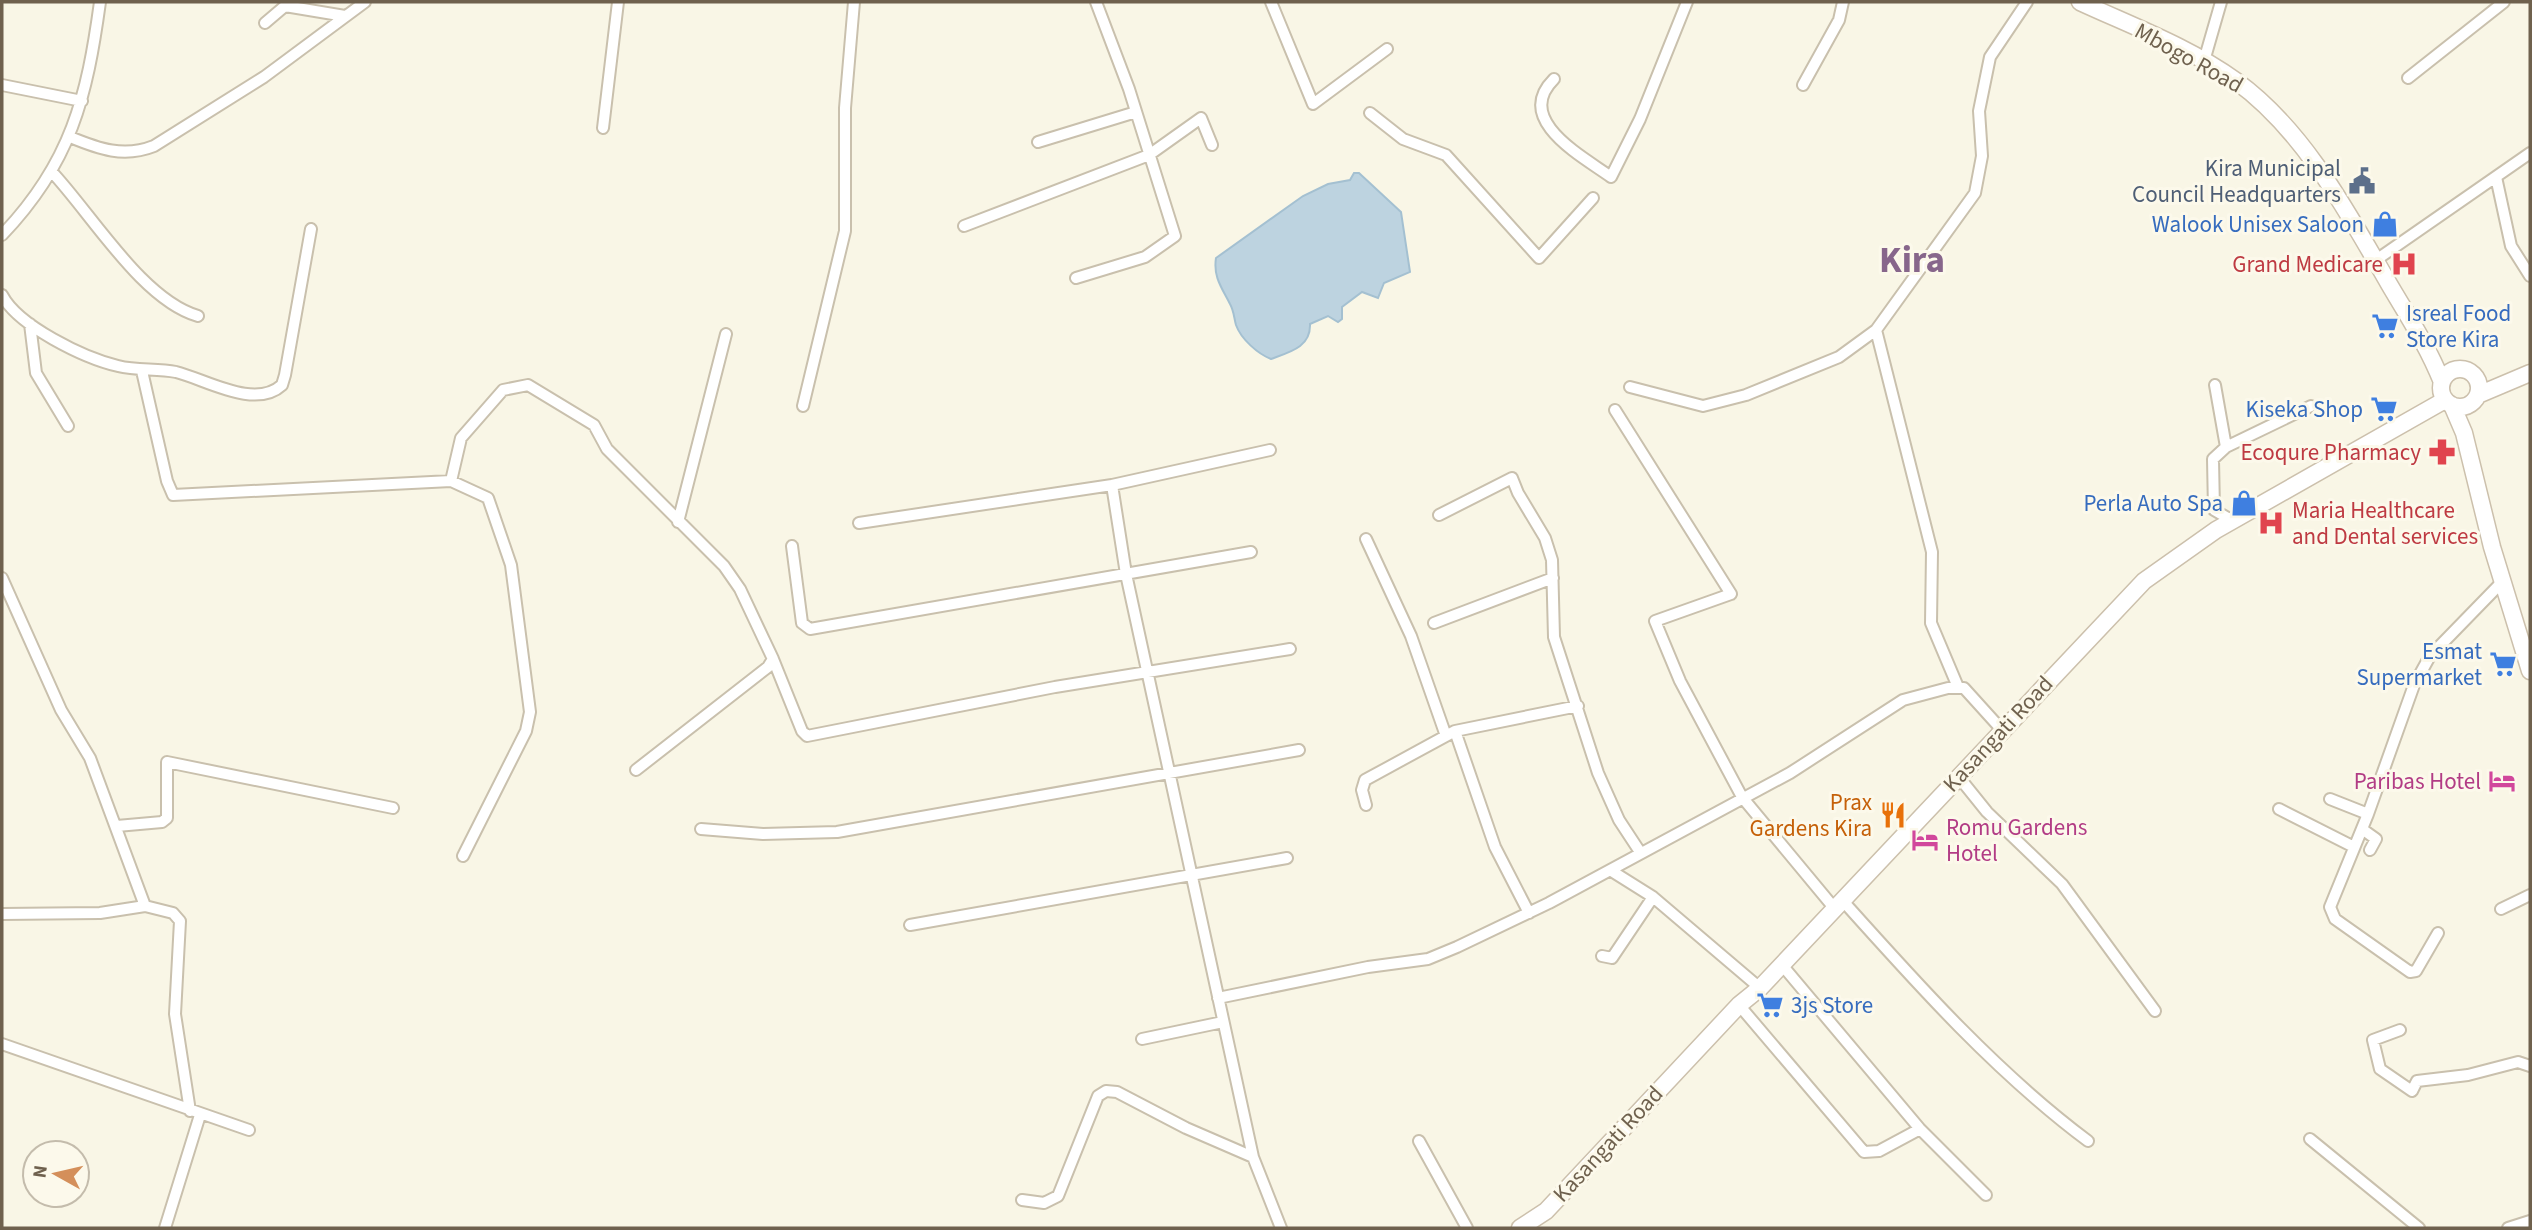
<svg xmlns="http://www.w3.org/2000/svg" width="2532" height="1230" font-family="'Source Sans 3',sans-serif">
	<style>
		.water { fill: #bdd3e0; stroke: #a4c0d1; stroke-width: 2 }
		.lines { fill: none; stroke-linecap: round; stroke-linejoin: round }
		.street-casing { stroke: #c9c0ad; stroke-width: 14 }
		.secondary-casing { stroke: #ccc0ac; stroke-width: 19 }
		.street { stroke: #fff; stroke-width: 10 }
		.secondary { stroke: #fff; stroke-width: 16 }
		.labels { text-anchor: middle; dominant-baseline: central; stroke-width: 6; stroke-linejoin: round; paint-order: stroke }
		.street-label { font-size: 23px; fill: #6f614e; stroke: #fcf9eb }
		.service-label { font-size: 23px; fill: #4e5e75; stroke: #fcf9eb; text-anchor: end }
		.shop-label { font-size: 23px; fill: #366cbe; stroke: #fcf9eb; text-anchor: end }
		.health-label { font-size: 23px; fill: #be3a42; stroke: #fcf9eb; text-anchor: end }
		.hotel-label { font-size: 23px; fill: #b23c85; stroke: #fcf9eb; text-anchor: end }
		.food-label { font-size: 23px; fill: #c56008; stroke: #fcf9eb; text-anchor: end }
		.town-label { font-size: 37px; font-weight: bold; fill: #87668b; stroke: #fcf9eb }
	</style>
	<rect width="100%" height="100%" fill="#f9f6e6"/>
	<path class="water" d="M 1354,173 L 1359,173 L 1401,212 L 1410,272 L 1384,283 L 1378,298 L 1362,292 L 1342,307 L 1342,319 L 1338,322 L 1328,316 L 1310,324 C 1311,347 1290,352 1271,359 C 1258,354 1241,339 1236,325 C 1234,318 1234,311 1230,304 C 1222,288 1213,277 1216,258 L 1303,196 L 1328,184 L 1350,180 Z"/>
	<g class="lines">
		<g class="street-casing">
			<path id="street" d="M 1271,2 L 1313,104 L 1387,49
				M 265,23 L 285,6 L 345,16
				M 2204,61 L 2221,2
				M 2408,78 L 2504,2
				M 1554,79 C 1513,120 1582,156 1611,177 L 1640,119 L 1687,2
				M 2,85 L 82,101
				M 1803,85 L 1839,20 L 1843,2
				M 1370,113 L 1403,139 L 1446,155 L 1539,258 L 1593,198
				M 603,128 L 618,2
				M 70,137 C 99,149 124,158 154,146 L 264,77 L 365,2
				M 1038,142 L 1136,112
				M 51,171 C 91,213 142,300 198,316
				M 2496,177 L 2511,246 L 2530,276
				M 964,226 L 1149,155 L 1201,118 L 1212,145
				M 2,235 C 71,163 87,97 100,2
				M 2376,260 L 2530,153
				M 1076,278 L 1145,257 L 1175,236 L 1129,89 L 1096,2
				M 2,295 C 18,326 84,358 118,366 C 137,371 157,368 176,372 C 205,379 255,410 282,385 L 285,375 L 311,229
				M 30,324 L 36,373 L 68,426
				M 1876,330 L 1932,552 L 1931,623 L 1958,687
				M 142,371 L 167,481 L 173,495 L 451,481 L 488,498 L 511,565 L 530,712 L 526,731 L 463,856
				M 2215,385 L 2226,447 L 2213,459 L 2214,510 L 2233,521
				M 1630,387 L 1703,406 L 1746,395 L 1839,357 L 1876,330 L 1975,193 L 1982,156 L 1979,111 L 1990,57 L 2027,2
				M 803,406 L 845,231 L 845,108 L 854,2
				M 1615,410 L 1731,594 L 1655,621 L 1680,681 L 1742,797 L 1835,909
				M 2226,447 L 2311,406
				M 451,481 L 461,438 L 503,390 L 528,385 L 594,425 L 607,449 L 724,566 L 740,589 L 773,659 L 802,731 L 807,736 L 1055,687 L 1290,649
				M 1112,485 L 1270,450
				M 1439,515 L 1512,478 L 1518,493 L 1545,538 L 1552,560 L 1554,637 L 1598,773 L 1619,820 L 1640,852
				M 678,522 L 726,334
				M 859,523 L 1112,485 L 1126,574 L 1253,1157 L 1281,1228
				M 1366,539 L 1411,636 L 1446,736
				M 792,546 L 802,623 L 810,629 L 1251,552
				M 2,578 L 61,710 L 90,758 L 145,906 L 173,913 L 180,921 L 175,1014 L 190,1111
				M 1434,623 L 1553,578
				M 1455,731 L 1495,847 L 1529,913
				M 636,770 L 768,667 L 773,659
				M 1958,776 L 1987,812 L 2062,884 L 2155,1011
				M 2330,799 L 2368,814
				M 1366,805 L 1362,790 L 1365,780 L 1455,731 L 1578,706
				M 2279,809 L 2354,847
				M 117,826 L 162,822 L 167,818 L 167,762 L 393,808
				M 701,829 L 763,834 L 837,832 L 1299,750
				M 2362,829 L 2376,839 L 2370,850
				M 1610,870 L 1653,897 L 1760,988
				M 1843,901 C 1919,986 1997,1073 2088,1141
				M 2501,909 L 2530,895
				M 2,914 L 100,913 L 145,906
				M 910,925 L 1287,858
				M 2438,933 L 2416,971 L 2410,972 L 2335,919 L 2330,907 L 2368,814 L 2414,685 L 2430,656 L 2503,581
				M 1602,956 L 1612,958 L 1653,897
				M 1782,965 L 1920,1129 L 1986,1195
				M 1218,998 L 1368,967 L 1428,959 L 1457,947 L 1549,903 L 1790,773 L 1903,700 L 1948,688 L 1964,688 L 2002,730
				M 1739,1005 L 1864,1152 L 1879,1151 L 1920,1129
				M 2400,1030 L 2373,1040 L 2380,1069 L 2412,1091 L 2417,1081 L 2468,1075 L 2518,1062 L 2530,1066
				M 1142,1039 L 1223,1022
				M 2,1044 L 249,1130
				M 2310,1139 L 2419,1228
				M 1419,1141 L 1467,1228
				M 1022,1200 L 1044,1203 L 1058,1196 L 1098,1096 L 1106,1091 L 1117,1092 L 1186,1128 L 1253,1157
				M 165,1228 L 200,1115
				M 2508,1228 L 2530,1221"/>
		</g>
		<g class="secondary-casing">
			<path id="secondary" d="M 2080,2 C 2132,26 2189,47 2236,81 C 2304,130 2348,213 2389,284 C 2409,318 2427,345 2442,382
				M2441 388a19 19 0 1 1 38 0a19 19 0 1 1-38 0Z
				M 2478,395 L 2530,373
				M 2452,405 L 2464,433 L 2492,547 L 2530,671
				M 1520,1228 L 1546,1211 L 1739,1005 L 1760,988 L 2144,581 L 2216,530 L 2445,400"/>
		</g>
		<use href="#street" class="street"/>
		<use href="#secondary" class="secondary"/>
	</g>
	<defs>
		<g id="civic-bare" transform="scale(2.1)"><path d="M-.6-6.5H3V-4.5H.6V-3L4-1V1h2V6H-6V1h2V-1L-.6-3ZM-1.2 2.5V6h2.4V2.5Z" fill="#5c6f8a" stroke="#fcf9eb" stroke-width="2.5" paint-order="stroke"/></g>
		<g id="shop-bare" transform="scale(2.1)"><path d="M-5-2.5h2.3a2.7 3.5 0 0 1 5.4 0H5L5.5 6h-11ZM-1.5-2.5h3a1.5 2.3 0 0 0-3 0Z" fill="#3f7fe0" stroke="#fcf9eb" stroke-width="2.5" paint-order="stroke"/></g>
		<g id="hospital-bare" transform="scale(2.1)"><path d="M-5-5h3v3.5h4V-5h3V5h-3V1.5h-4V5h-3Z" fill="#e0444e" stroke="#fcf9eb" stroke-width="2.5" paint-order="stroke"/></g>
		<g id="supermarket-bare" transform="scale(2.1)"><path d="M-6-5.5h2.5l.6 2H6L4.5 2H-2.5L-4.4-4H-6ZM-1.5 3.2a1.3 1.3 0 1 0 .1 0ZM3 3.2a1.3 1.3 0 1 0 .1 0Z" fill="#3f7fe0" stroke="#fcf9eb" stroke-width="2.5" paint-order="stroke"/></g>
		<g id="pharmacy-bare" transform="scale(2.1)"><path d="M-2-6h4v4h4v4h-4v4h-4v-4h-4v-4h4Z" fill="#e0444e" stroke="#fcf9eb" stroke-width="2.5" paint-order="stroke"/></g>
		<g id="hotel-bare" transform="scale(2.1)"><path d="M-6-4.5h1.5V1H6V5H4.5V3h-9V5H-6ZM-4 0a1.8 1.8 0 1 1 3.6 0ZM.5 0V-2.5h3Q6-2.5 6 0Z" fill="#d1479c" stroke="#fcf9eb" stroke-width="2.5" paint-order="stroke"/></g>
		<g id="restaurant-bare" transform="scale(2.1)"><path d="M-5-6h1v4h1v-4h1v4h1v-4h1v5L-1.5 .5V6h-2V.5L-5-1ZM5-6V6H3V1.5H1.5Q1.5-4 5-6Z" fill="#e8710a" stroke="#fcf9eb" stroke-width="2.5" paint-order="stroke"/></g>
	</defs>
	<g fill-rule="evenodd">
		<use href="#civic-bare" x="2362" y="181"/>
		<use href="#shop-bare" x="2385" y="224"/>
		<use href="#hospital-bare" x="2404" y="264"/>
		<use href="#supermarket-bare" x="2385" y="326"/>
		<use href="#supermarket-bare" x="2384" y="409"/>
		<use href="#pharmacy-bare" x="2442" y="452"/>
		<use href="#shop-bare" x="2244" y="503"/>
		<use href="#hospital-bare" x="2271" y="523"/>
		<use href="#supermarket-bare" x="2503" y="664"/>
		<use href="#hotel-bare" x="2502" y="781"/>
		<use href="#restaurant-bare" x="1893" y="815"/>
		<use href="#hotel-bare" x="1925" y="840"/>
		<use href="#supermarket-bare" x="1770" y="1005"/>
	</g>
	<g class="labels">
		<g class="street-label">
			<text transform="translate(2189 58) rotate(29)">Mbogo Road</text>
			<text transform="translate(1998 734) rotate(-47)">Kasangati Road</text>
			<text transform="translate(1608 1144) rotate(-47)">Kasangati Road</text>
		</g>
		<g class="service-label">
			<text x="2341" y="168">Kira Municipal<tspan x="2341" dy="26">Council Headquarters</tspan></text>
		</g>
		<g class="shop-label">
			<text x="2364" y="224">Walook Unisex Saloon</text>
			<text x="2406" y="313" text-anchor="start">Isreal Food<tspan x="2406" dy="26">Store Kira</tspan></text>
			<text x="2363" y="409">Kiseka Shop</text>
			<text x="2223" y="503">Perla Auto Spa</text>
			<text x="2482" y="651">Esmat<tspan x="2482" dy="26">Supermarket</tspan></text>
			<text x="1791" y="1005" text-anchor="start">3js Store</text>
		</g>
		<g class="health-label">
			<text x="2383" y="264">Grand Medicare</text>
			<text x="2421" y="452">Ecoqure Pharmacy</text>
			<text x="2292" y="510" text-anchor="start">Maria Healthcare<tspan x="2292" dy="26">and Dental services</tspan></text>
		</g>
		<g class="hotel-label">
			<text x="2481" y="781">Paribas Hotel</text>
			<text x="1946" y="827" text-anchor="start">Romu Gardens<tspan x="1946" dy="26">Hotel</tspan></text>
		</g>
		<g class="food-label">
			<text x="1872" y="802">Prax<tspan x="1872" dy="26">Gardens Kira</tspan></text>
		</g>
		<g class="town-label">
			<text x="1912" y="260">Kira</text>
		</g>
	</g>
	<rect width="2532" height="1230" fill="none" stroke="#6f614e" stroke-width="7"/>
	<g transform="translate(56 1174) rotate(278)"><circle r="33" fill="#fcf9eb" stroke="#c4bcac" stroke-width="2"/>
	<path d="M0-5L12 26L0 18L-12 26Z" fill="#d48f5a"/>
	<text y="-10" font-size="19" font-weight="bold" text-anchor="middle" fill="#6f614e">N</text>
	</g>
</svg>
